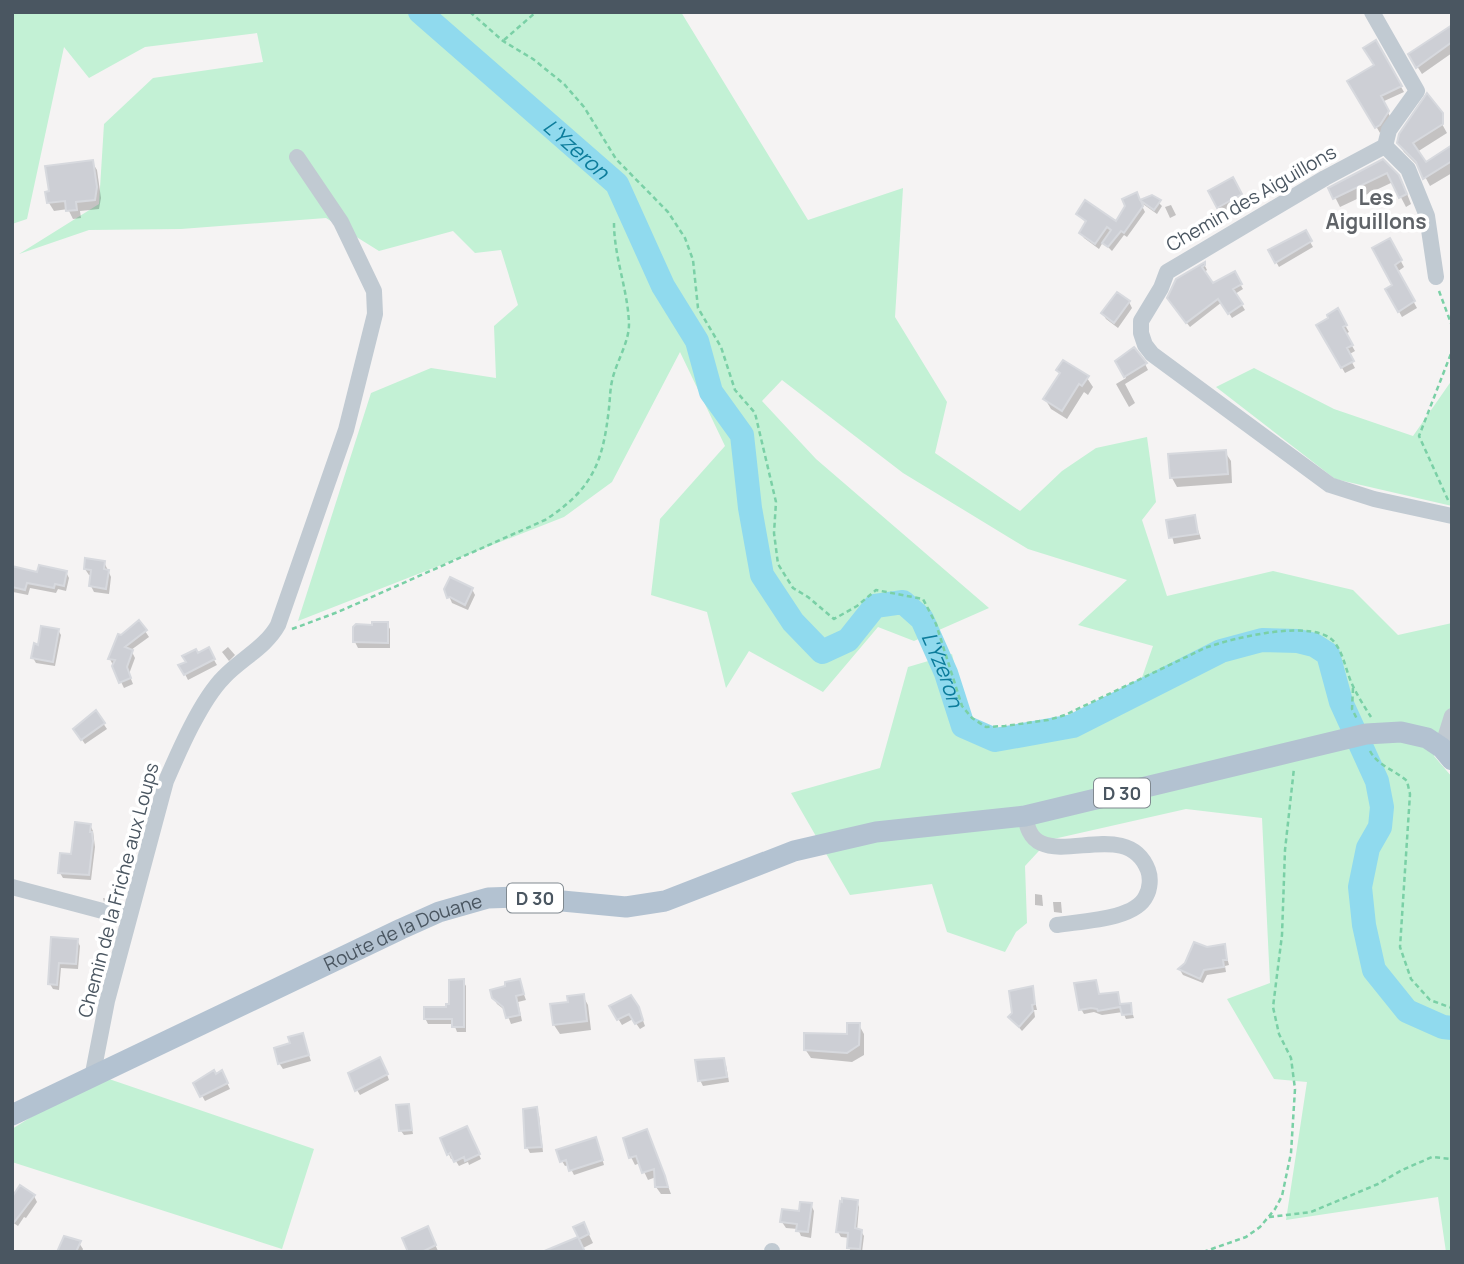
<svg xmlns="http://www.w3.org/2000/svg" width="1464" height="1264" font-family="Manrope,sans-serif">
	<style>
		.green { fill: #c3f1d5 }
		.shadow { fill: #0003 }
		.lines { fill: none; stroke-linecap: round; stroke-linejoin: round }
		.river { stroke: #90daee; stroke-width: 24 }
		.building { fill: #cdcfd5; stroke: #d7d9de; stroke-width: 2 }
		.path { stroke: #7ad0a6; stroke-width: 2.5; stroke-dasharray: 5 3.5; stroke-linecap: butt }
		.minor { stroke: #c1cad2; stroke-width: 16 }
		.major { stroke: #b3c2d1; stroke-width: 21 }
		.labels { text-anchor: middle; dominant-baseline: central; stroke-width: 7; stroke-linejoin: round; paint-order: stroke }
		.shield { fill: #fff; stroke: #808990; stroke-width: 2 }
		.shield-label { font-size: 18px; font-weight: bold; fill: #4a5661 }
		.street-label { font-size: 19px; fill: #4a5661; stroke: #fff }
		.water-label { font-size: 21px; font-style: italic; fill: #0c7c9b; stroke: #fff }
		.neighbourhood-label { font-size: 21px; font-weight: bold; fill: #5f6368; stroke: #fff }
	</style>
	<rect width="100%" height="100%" fill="#f5f3f3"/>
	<path class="green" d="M 12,12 L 681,12 L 808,220 L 903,188 L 895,317 L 947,402 L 935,453 L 1020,511 L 1062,471 L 1096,448 L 1147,437 L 1156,502 L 1142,520 L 1167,596 L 1273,571 L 1353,590 L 1398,635 L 1452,623 L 1452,707 L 1444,736 L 1434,756 L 1452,777 L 1452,1252 L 1446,1252 L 1438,1197 L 1286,1220 L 1307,1082 L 1274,1079 L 1227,999 L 1270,983 L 1262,818 L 1186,809 L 1049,840 L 1025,866 L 1027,923 L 1016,932 L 1005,952 L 947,932 L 932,884 L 850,895 L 791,793 L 880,768 L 908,667 L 952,654 L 968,721 L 995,734 L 1067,720 L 1139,686 L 1153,646 L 1078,625 L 1127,580 L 1028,549 L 903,473 L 782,380 L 762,401 L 816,459 L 989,608 L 914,641 L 878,627 L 823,692 L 749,651 L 726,688 L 707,612 L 651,595 L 660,519 L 725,446 L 680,352 L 612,482 L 564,517 L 298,621 L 371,393 L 431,368 L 496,378 L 494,326 L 518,305 L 501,250 L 475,253 L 453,231 L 379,251 L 326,218 L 181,229 L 89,230 L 19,254 L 99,204 L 104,124 L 153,78 L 263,62 L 257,33 L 145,47 L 89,78 L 64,47 L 27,219 L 12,224 Z
		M 1254,368 L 1334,409 L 1413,436 L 1452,380 L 1452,506 L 1335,479 L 1216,387 Z
		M 109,1079 L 314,1149 L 282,1249 L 12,1162 L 12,1129 L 36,1114 Z"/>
	<path class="shadow" d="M 1452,27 L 1452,53 L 1422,74 L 1410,55 Z
		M 1375,42 L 1404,92 L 1382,102 L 1391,118 L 1380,133 L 1349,81 L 1376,66 Z
		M 1442,124 L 1447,133 L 1417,152 L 1425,165 L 1452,147 L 1452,173 L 1430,186 L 1421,169 L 1404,152 L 1398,143 Z
		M 1383,161 L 1404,186 L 1411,204 L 1406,207 L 1393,182 L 1340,207 L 1331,189 Z
		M 92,162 L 97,170 L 101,198 L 99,209 L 80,211 L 81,218 L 73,219 L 68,209 L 54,211 L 49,203 Z
		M 1232,179 L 1244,201 L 1222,213 L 1210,192 Z
		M 1152,196 L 1162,206 L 1157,214 L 1140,202 L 1145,212 L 1127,237 L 1124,235 L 1112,251 L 1103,242 L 1099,249 L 1084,238 L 1081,233 L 1087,224 L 1078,214 L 1116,224 L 1140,202 Z
		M 1171,205 L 1176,215 L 1170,218 L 1165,207 Z
		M 1305,233 L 1313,247 L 1279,267 L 1270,251 Z
		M 1390,241 L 1404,267 L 1397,272 L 1417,308 L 1402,317 L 1387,290 L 1395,285 Z
		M 1204,264 L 1207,270 L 1203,273 L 1212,286 L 1234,274 L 1243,289 L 1235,294 L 1245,310 L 1232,318 L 1222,302 L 1190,327 L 1172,304 Z
		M 1129,302 L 1132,308 L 1118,328 L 1106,319 L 1103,314 Z
		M 1337,311 L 1349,332 L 1345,334 L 1355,351 L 1348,355 L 1355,368 L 1345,373 L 1318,326 L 1330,318 Z
		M 1118,362 L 1145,364 L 1148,370 L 1125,384 L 1135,403 L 1129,407 L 1116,384 L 1126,378 Z
		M 1061,374 L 1087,378 L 1093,387 L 1088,395 L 1084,392 L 1067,419 L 1051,409 L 1045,399 Z
		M 1225,452 L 1231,461 L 1232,483 L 1177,487 L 1172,478 Z
		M 1194,517 L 1201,539 L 1174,544 L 1168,521 Z
		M 104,562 L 111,577 L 109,594 L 94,592 L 91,586 L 92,575 L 89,575 L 85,569 Z
		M 12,568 L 39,574 L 66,572 L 69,578 L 66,591 L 58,589 L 56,593 L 30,588 L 28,595 L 13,592 Z
		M 446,589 L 472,589 L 475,595 L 468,610 L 452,603 Z
		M 139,622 L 149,637 L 131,650 L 135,658 L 129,674 L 133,684 L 124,688 L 110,659 L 121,637 Z
		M 387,624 L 390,629 L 390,648 L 358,648 L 355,642 L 374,627 Z
		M 58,630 L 61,635 L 55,666 L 36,663 L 33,658 L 40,647 Z
		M 228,647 L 235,655 L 229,661 L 222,652 Z
		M 208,650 L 217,665 L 188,680 L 181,666 Z
		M 96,713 L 107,729 L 85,744 L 78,734 Z
		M 90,825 L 93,831 L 95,847 L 91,880 L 63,878 L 60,873 Z
		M 1035,894 L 1042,895 L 1043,906 L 1035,905 Z
		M 103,898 L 111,900 L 112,904 L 104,902 Z
		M 1053,902 L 1061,902 L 1062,913 L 1054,912 Z
		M 53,939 L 77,940 L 80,946 L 78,969 L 61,968 L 59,990 L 53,989 L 50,984 Z
		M 1224,946 L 1229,965 L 1225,966 L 1226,972 L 1207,975 L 1203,983 L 1183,975 L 1180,970 L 1211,948 Z
		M 463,981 L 466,986 L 466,1032 L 457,1032 L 454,1024 L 428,1024 L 425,1018 L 451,1006 Z
		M 519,981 L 526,1000 L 518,1002 L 522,1021 L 511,1024 L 506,1011 L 497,1004 L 493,997 Z
		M 1095,981 L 1100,996 L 1117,993 L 1121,1006 L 1130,1005 L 1134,1018 L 1126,1019 L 1123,1012 L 1102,1015 L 1094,1012 L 1084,1014 L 1081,1009 Z
		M 1032,988 L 1037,1010 L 1034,1010 L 1035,1017 L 1022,1031 L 1010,1017 Z
		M 583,996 L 588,1005 L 591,1030 L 560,1034 L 554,1025 L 570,1003 Z
		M 611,1007 L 641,1015 L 645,1026 L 640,1029 L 633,1019 L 622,1025 Z
		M 859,1025 L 864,1034 L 864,1055 L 852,1062 L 811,1058 L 805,1049 L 849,1035 Z
		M 302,1035 L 311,1061 L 283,1069 L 279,1063 Z
		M 723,1060 L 726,1065 L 729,1082 L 703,1086 L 700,1080 Z
		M 383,1064 L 389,1080 L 360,1095 L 357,1090 Z
		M 222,1073 L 230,1089 L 205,1101 L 195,1083 Z
		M 408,1106 L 413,1134 L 404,1135 L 401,1131 Z
		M 536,1109 L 539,1115 L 543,1152 L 530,1153 L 527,1147 Z
		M 469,1133 L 481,1159 L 469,1165 L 468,1162 L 459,1166 L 454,1158 L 451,1159 L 442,1139 Z
		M 650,1139 L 671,1194 L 661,1194 L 656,1187 L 656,1177 L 648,1180 L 640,1163 L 635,1165 L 631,1157 Z
		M 598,1145 L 604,1165 L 574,1175 L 569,1165 L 565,1166 L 562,1161 Z
		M 34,1196 L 37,1202 L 26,1218 L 24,1217 L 18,1226 L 12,1222 Z
		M 857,1202 L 859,1207 L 857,1231 L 861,1231 L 864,1236 L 862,1252 L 851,1252 L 849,1247 L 850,1238 L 841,1237 L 838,1232 Z
		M 811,1205 L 814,1211 L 811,1238 L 801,1236 L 798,1229 L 786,1228 L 782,1222 Z
		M 584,1224 L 593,1243 L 583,1248 L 549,1252 L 580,1238 Z
		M 430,1233 L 438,1251 L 415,1252 Z
		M 79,1243 L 83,1249 L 82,1252 L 60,1252 Z"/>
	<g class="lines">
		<path class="river" id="s1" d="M 420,12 L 617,184 L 663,286 L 697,341 L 711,392 L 742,435 L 750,508 L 762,575 L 793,622 L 822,652 L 848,640 L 875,606 L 903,602 L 922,619 L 946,673 L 963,726 L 995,740 L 1073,726 L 1221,651 L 1262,640 L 1298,641 L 1314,645 L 1328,654 L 1341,702 L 1377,781 L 1382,807 L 1380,827 L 1368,848 L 1360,887 L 1364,925 L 1374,970 L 1407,1011 L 1443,1027 L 1452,1028"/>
	</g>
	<path class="building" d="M 1452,25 L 1452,42 L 1416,68 L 1408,54 Z
		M 1376,40 L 1402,86 L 1381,96 L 1389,111 L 1380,125 L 1375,128 L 1347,81 L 1374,65 L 1363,48 Z
		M 1427,93 L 1443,113 L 1443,124 L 1413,143 L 1426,162 L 1452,145 L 1452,161 L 1423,179 L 1416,162 L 1397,143 L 1399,134 Z
		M 1383,159 L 1399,175 L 1407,194 L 1399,198 L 1387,173 L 1333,199 L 1328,188 Z
		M 93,160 L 97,187 L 95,200 L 76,202 L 77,210 L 66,211 L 65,201 L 47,203 L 45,192 L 49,191 L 45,166 Z
		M 1233,177 L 1242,194 L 1217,208 L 1208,191 Z
		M 1137,192 L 1140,200 L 1152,195 L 1161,200 L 1154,210 L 1141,201 L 1143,206 L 1124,233 L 1121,231 L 1108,247 L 1102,243 L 1111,230 L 1107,227 L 1095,244 L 1079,233 L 1086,221 L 1076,214 L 1085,200 L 1116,221 L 1125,206 L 1122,199 Z
		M 1306,230 L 1312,241 L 1275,263 L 1268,250 Z
		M 1390,238 L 1402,260 L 1395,265 L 1415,301 L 1398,312 L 1385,289 L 1392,285 L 1372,248 Z
		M 1205,262 L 1205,265 L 1202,267 L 1213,283 L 1235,271 L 1242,284 L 1233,289 L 1243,304 L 1228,314 L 1218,299 L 1186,323 L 1167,298 L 1176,279 Z
		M 1117,292 L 1130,301 L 1114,323 L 1101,313 Z
		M 1338,308 L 1347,325 L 1343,327 L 1353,345 L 1347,348 L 1354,361 L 1341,368 L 1316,325 L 1328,318 L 1327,315 Z
		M 1134,347 L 1147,363 L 1124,377 L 1115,361 Z
		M 1063,360 L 1089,376 L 1082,386 L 1079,384 L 1062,411 L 1043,399 L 1060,373 L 1056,370 Z
		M 1226,450 L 1228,474 L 1170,478 L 1168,454 Z
		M 1195,515 L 1198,534 L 1169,538 L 1166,520 Z
		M 85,558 L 105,561 L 104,569 L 109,570 L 106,589 L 89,586 L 91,570 L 84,569 Z
		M 39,565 L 67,571 L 64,586 L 55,584 L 54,588 L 27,583 L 25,590 L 12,587 L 12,566 L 37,572 Z
		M 450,577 L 473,588 L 465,605 L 450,597 L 447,598 L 444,589 Z
		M 139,620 L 147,630 L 125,647 L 133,650 L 127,667 L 131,678 L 119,683 L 112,666 L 115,660 L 108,659 L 118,634 L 121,635 Z
		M 372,622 L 388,622 L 388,643 L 353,642 L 353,627 L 356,624 L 372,625 Z
		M 41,626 L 59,629 L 53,662 L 31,658 L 34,643 L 38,645 Z
		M 209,647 L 215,659 L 184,675 L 178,665 L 186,662 L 182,656 L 196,649 L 198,653 Z
		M 96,710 L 105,723 L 81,740 L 73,729 Z
		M 75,822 L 91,824 L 90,832 L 92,832 L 93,841 L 89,875 L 58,873 L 60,853 L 71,854 Z
		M 51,937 L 78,939 L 76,964 L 59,963 L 57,985 L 48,984 Z
		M 1194,942 L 1207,947 L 1225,944 L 1227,960 L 1223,960 L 1224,967 L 1204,970 L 1200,979 L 1178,969 L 1185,963 Z
		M 464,979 L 464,1027 L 452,1027 L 452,1019 L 424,1019 L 424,1007 L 446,1007 L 446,1004 L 449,1004 L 449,980 Z
		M 520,979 L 524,994 L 516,996 L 520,1015 L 506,1018 L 503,1007 L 492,998 L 490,990 L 505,986 L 505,982 Z
		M 1096,980 L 1099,994 L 1118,992 L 1120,1004 L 1131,1003 L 1132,1014 L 1122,1015 L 1120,1007 L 1098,1011 L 1097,1009 L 1091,1008 L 1079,1010 L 1074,983 Z
		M 1033,986 L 1035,1004 L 1032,1005 L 1033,1011 L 1019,1027 L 1008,1017 L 1012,1013 L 1009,991 Z
		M 584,994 L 587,1021 L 553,1025 L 550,1004 L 568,1002 L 567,996 Z
		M 631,995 L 639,1007 L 643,1020 L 635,1024 L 629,1014 L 617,1020 L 609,1006 Z
		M 847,1023 L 860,1023 L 859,1045 L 847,1053 L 804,1050 L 804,1033 L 847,1034 Z
		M 303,1033 L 309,1055 L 278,1064 L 274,1048 L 290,1043 L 288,1037 Z
		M 380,1057 L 388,1074 L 355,1091 L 348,1073 Z
		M 724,1058 L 727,1077 L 698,1081 L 695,1060 Z
		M 214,1070 L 216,1074 L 222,1070 L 228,1083 L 200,1097 L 193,1083 Z
		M 409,1104 L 412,1130 L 399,1131 L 396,1105 Z
		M 537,1107 L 542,1147 L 525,1148 L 523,1109 Z
		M 467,1126 L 480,1154 L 465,1161 L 464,1157 L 454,1162 L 450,1153 L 447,1155 L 440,1138 Z
		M 647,1129 L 665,1176 L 668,1187 L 655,1187 L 654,1169 L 642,1173 L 636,1156 L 629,1158 L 623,1138 Z
		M 596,1137 L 603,1160 L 569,1171 L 566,1160 L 560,1162 L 556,1150 Z
		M 20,1185 L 35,1195 L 12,1225 L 12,1197 Z
		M 842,1198 L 858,1200 L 855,1228 L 862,1230 L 860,1249 L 847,1248 L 848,1233 L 836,1232 L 840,1201 L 842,1202 Z
		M 800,1202 L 812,1203 L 808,1232 L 796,1231 L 797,1224 L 780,1222 L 782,1209 L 799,1211 Z
		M 584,1222 L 589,1234 L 579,1239 L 585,1252 L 542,1252 L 578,1237 L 573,1227 Z
		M 428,1226 L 436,1245 L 422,1252 L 408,1252 L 402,1238 Z
		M 64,1236 L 81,1241 L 76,1252 L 57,1252 Z"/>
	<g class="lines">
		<path class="path" d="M 470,12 L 503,41 L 533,59 L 564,84 L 584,107 L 616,159 L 668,212 L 685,238 L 693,260 L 698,308 L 721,347 L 735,390 L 755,413 L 776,502 L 774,533 L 778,564 L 793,588 L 808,597 L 834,619 L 857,606 L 876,590 L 923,599 L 936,624 L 962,706 L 972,718 L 986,727 L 1005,726 L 1048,720 L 1065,715 L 1205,648 C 1232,638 1317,617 1335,643 C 1344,655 1346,671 1352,684 C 1357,695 1364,706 1371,717
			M 504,40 L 536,12
			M 1439,291 L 1452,326
			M 1448,500 L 1419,436 L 1452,351
			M 292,629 L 338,612 L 545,520 C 593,489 603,462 609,408 C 610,399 610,390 612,381 C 616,362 629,343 629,324 C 628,290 614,257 614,223
			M 1353,688 L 1352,709 L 1357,719
			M 1370,751 C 1378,766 1395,770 1407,781 L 1410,794 L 1400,947 L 1411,979 L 1430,1000 L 1452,1008
			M 1269,1217 L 1311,1212 L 1378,1184 L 1402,1170 L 1432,1157 L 1452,1159
			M 1203,1252 L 1246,1237 L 1260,1227 L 1275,1209 L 1282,1196 L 1291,1153 L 1295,1089 L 1291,1058 L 1279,1034 L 1273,1007 L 1282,935 L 1285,850 L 1294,768"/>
		<path class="minor" d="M 1372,12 L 1417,91 L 1389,130 L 1385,146 L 1325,178 L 1167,272 L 1161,288 L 1141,321 L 1141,333 L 1145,345 L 1152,354 L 1330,485 L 1374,499 L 1452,516
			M 1385,146 L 1408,169 L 1427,216 L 1436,277
			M 1442,748 L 1452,716
			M 1025,816 C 1027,827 1030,838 1041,843 C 1071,857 1130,823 1148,870 C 1151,878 1150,889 1146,896 C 1135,920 1081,921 1057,925
			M 12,887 L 129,918
			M 92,1078 L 107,1001 L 166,781 C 179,751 201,700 224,677 C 241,659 266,647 278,625 L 346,430 L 375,314 L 374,291 L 341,222 L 297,157
			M 772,1252 L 772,1251"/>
		<path class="major" id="s2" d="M 12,1115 L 401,929 L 439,912 L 488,898 L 520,897 L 626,907 L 665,901 L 794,851 L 876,832 L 1025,816 L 1366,734 L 1401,732 L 1427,738 L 1442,748 L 1452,760"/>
	</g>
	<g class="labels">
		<g class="shield">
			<rect x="1094" y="778.5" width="56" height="29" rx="5"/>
			<rect x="507" y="883.5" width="56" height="29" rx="5"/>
		</g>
		<g class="shield-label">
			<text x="1122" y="793">D 30</text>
			<text x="535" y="898">D 30</text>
		</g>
		<g class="street-label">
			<text transform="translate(1251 198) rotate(-30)">Chemin des Aiguillons</text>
			<text transform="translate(118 890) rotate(-75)">Chemin de la Friche aux Loups</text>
			<text stroke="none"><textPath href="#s2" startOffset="432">Route de la Douane</textPath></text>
		</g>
		<g class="water-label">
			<text stroke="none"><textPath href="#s1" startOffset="208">L'Yzeron</textPath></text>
			<text stroke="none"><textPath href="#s1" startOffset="964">L'Yzeron</textPath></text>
		</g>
		<g class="neighbourhood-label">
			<text x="1376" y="197">Les<tspan x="1376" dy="24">Aiguillons</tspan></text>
		</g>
	</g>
	<rect width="1464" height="1264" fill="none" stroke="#4a5661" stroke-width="28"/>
</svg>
